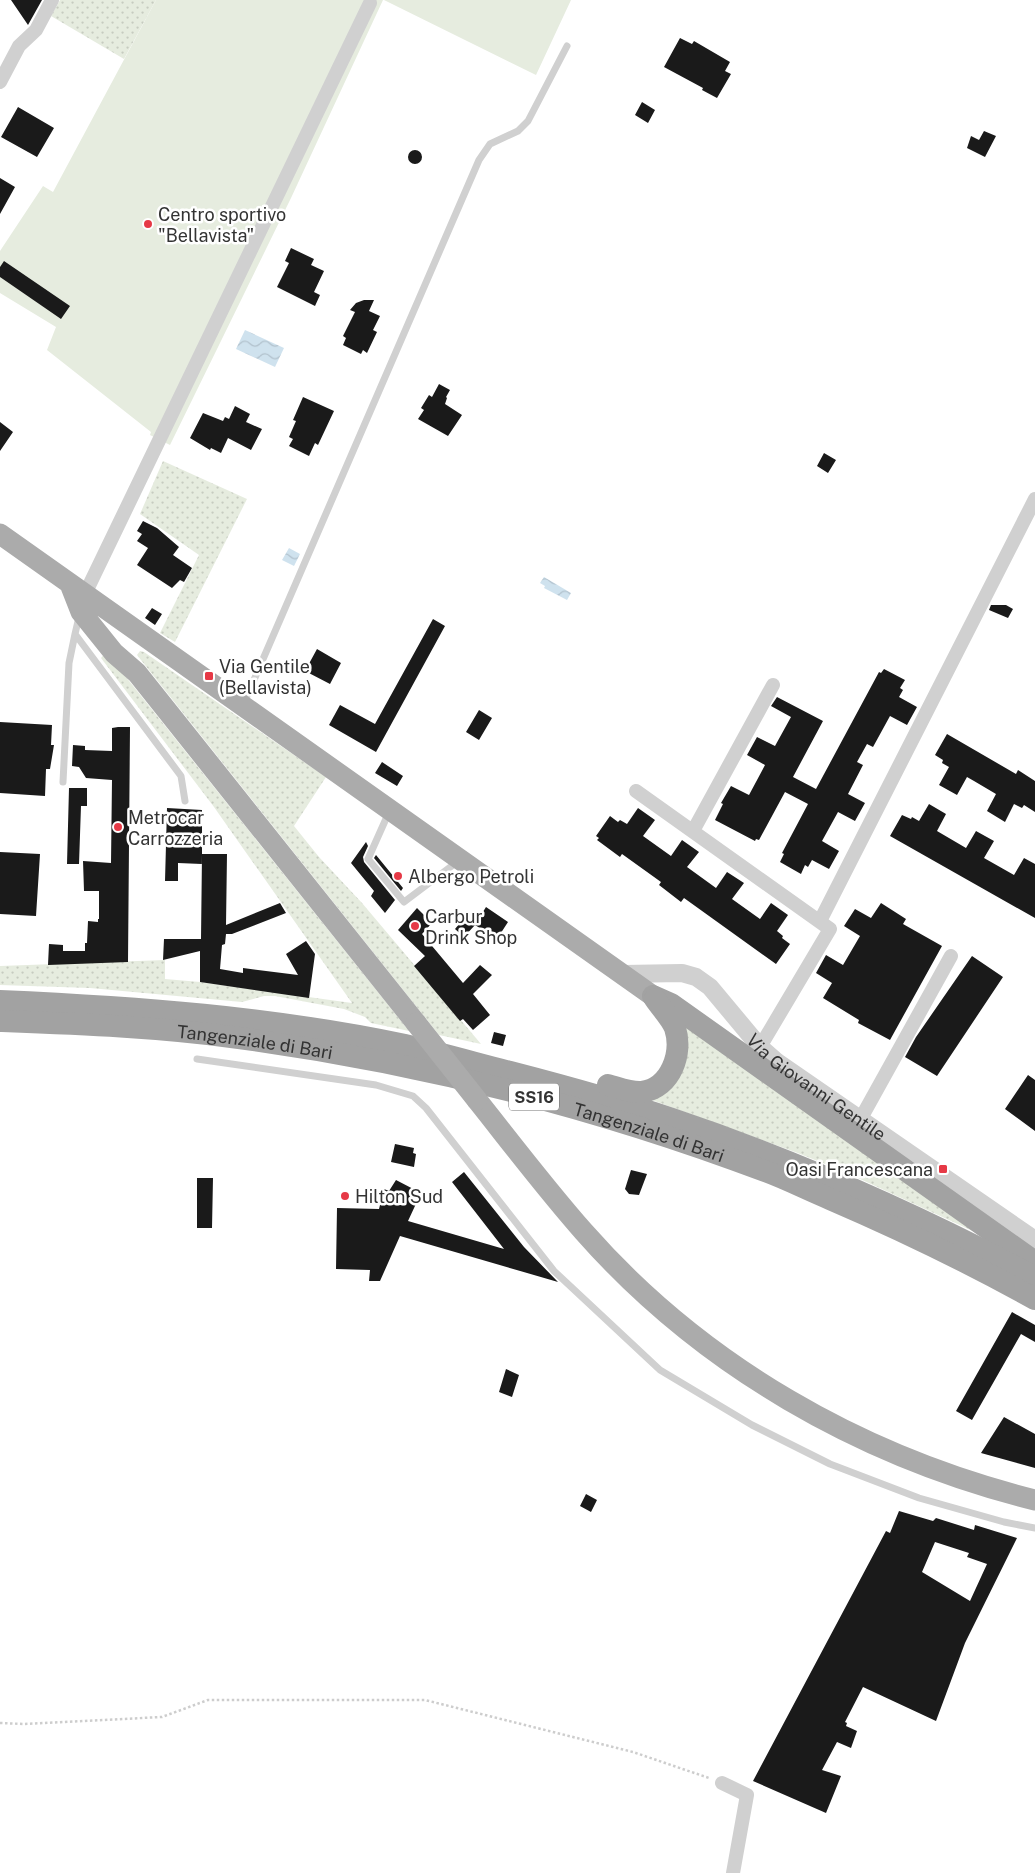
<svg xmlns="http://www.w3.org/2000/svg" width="1035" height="1873" font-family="'Public Sans',sans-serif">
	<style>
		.grass { fill: url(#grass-dots) }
		.pitch { fill: #e6ecdf }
		.water { fill: url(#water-waves) }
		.building { fill: #1a1a1a; fill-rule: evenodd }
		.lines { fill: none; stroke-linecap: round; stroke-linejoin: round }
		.path { stroke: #cdcdcd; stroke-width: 2.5; stroke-dasharray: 2.5 2.5; stroke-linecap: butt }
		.service { stroke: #d0d0d0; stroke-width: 7 }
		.minor { stroke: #d0d0d0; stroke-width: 14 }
		.tertiary { stroke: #d0d0d0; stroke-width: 18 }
		.primary { stroke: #ababab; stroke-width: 21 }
		.trunk { stroke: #a2a2a2; stroke-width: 22 }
		.primary-bridge { stroke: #ababab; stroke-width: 21 }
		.poi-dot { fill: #e63946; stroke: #fff; stroke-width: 2 }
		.labels { text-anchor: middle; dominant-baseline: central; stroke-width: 5; stroke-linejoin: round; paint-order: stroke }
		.shield { fill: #fff; stroke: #707070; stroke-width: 1 }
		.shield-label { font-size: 16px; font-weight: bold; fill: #333 }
		.poi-label { font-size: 18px; fill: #333; stroke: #fff; text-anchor: start }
		.street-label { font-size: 18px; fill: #333; stroke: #fff }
	</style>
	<defs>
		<pattern id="grass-dots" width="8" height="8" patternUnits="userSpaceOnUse" patternTransform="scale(1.25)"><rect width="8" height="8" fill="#e6ecdf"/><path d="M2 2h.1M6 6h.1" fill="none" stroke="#c6cbc0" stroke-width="1.8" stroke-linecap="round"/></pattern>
		<pattern id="water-waves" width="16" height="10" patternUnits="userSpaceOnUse" patternTransform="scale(1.25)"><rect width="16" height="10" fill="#cfe2ee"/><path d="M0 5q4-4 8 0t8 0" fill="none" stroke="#b2c2cd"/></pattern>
	</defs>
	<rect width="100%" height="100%" fill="#fff"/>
	<path class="grass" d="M 60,0 L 156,0 L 124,59 L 51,16 Z
		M 163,461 L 247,499 L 175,642 L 160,633 L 199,555 L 140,514 Z
		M 140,651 L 144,652 L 326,777 L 294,826 L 319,857 L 362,903 L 481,1044 L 439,1035 L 137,655 Z
		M 106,652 L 409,1031 L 371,1023 L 365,1017 L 344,1009 L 275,996 L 264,996 L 242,1002 L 90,988 L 0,985 L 0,966 L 165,960 L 165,979 L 200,982 L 352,1003 L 214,807 L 101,658 Z
		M 683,1023 L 990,1239 L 845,1172 L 795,1152 L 649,1099 Z"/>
	<path class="pitch" d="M 156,0 L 383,0 L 291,198 L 170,445 L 150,435 L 151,432 L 47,350 L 56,327 L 0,293 L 0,251 L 43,186 L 53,192 Z
		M 384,0 L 571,0 L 536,75 Z"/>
	<path class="water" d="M 245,330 L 284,348 L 275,367 L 236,349 Z
		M 289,548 L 300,554 L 294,566 L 282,560 Z
		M 544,577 L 571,593 L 567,600 L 544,588 L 545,586 L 540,583 Z"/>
	<path class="building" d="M 11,0 L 42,0 L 28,25 Z
		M 680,38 L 692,44 L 694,41 L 730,62 L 725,71 L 731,74 L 717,98 L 702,90 L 703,88 L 664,67 Z
		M 642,102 L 655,110 L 648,123 L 635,115 Z
		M 18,107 L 54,128 L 37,157 L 1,137 Z
		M 984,131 L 996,136 L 985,157 L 967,148 L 971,136 L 979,140 Z
		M408 157a7 7 0 1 1 14 0a7 7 0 1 1-14 0Z
		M 0,178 L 15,187 L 0,214 Z
		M 291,248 L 314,259 L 311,265 L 324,271 L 314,292 L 320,295 L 315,306 L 277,287 L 289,263 L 285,261 Z
		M 4,261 L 70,306 L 61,319 L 0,277 L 0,267 Z
		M 364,300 L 374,300 L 369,311 L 380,316 L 373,330 L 377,332 L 367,353 L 363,350 L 361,354 L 343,345 L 346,338 L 343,336 L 355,312 L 350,310 L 356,303 Z
		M 439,384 L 450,390 L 446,397 L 447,398 L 445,404 L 462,415 L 448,436 L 418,419 L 424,410 L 421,408 L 429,395 L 432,397 Z
		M 303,397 L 334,411 L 318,445 L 315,443 L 309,456 L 289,446 L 293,439 L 289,437 L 296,421 L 293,420 Z
		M 235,406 L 250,414 L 246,422 L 262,429 L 251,450 L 228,438 L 221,453 L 211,448 L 210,450 L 190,438 L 203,413 L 223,421 L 225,417 L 229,419 Z
		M 0,422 L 13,432 L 0,451 Z
		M 824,453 L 836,460 L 828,473 L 817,466 Z
		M 143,521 L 157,528 L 179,547 L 173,555 L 192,568 L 184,582 L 180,580 L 172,588 L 137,565 L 148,548 L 137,541 L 142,534 L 137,531 Z
		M 991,605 L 1006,605 L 1013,609 L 1008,618 L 989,610 Z
		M 152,608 L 162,614 L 155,625 L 145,618 Z
		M 433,619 L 445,626 L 376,752 L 329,725 L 340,705 L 375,724 Z
		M 317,649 L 341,663 L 330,684 L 305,671 Z
		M 884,669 L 905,680 L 900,688 L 903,690 L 899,697 L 917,707 L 907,725 L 890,716 L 873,747 L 867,744 L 857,762 L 863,765 L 848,794 L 865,803 L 855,821 L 838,812 L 822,841 L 839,851 L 829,869 L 812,860 L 808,867 L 805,865 L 801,874 L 780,862 L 784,854 L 782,853 L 808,804 L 785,792 L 759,840 L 756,839 L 755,841 L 715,820 L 723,804 L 721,803 L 731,786 L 749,795 L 765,765 L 747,755 L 757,737 L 775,746 L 791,717 L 771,706 L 777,697 L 823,721 L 793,777 L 816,789 L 879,672 L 881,673 Z
		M 479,710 L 492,718 L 479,740 L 466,732 Z
		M 0,722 L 52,725 L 51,745 L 54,745 L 50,769 L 46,769 L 45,796 L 0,793 Z
		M 118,727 L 130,727 L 128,962 L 48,965 L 49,944 L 63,945 L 63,951 L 85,951 L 85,943 L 87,943 L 88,921 L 98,922 L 98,919 L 99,919 L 99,891 L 84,891 L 83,861 L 111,863 L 112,780 L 86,778 L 79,767 L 72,766 L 73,745 L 85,746 L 85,750 L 112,751 L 112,728 Z
		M 947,734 L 1016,774 L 1018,770 L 1035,781 L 1035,812 L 1024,805 L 1022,808 L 1014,804 L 1005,822 L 987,811 L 996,794 L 974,781 L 967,777 L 957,795 L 939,785 L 949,767 L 942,763 L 943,760 L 935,755 Z
		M 382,762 L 403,776 L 397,786 L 375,773 Z
		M 69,788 L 87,788 L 87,806 L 81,806 L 79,864 L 67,864 Z
		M 929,804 L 946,814 L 937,831 L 966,848 L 976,831 L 994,841 L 984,858 L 1014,875 L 1024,858 L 1035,864 L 1035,918 L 890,836 L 902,815 L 911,819 L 912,817 L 919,821 Z
		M 167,808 L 202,810 L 202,864 L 178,863 L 178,881 L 165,881 Z
		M 638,808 L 655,820 L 643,836 L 671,856 L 682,840 L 699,852 L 687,867 L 716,888 L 727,872 L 744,883 L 732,899 L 760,919 L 771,903 L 788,915 L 777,931 L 783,936 L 782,938 L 790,944 L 776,964 L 684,898 L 681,902 L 659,885 L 661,882 L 622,854 L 620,857 L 597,840 L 599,838 L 596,836 L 610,816 L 618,822 L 620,820 L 627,824 Z
		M 366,842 L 368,846 L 363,857 L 364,862 L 395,900 L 385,913 L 371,896 L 374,891 L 351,863 Z
		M 0,852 L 40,854 L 36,916 L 0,914 Z
		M 202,854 L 227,854 L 226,925 L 280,903 L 286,913 L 232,934 L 226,934 L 225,944 L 222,945 L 220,969 L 243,973 L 243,968 L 298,975 L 286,954 L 306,941 L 315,954 L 309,998 L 200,982 L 200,951 L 163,960 L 164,939 L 201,939 Z
		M 376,855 L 403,888 L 401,891 L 374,858 Z
		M 881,903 L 906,919 L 903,924 L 942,946 L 890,1040 L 858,1023 L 859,1020 L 823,998 L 832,983 L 816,973 L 826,955 L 843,965 L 860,936 L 844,926 L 855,909 L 871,918 Z
		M 486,907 L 508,922 L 497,939 L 475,925 L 464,937 L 455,929 L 469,912 L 478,920 Z
		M 417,908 L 432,923 L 422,934 L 463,983 L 480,965 L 492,975 L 473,994 L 490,1015 L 473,1030 L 463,1019 L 460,1021 L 414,966 L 425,956 L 398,930 Z
		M 972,956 L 1003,977 L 937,1076 L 905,1057 L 916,1037 Z
		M 494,1032 L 506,1035 L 503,1046 L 491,1043 Z
		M 1028,1075 L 1035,1080 L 1035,1131 L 1005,1109 Z
		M 395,1144 L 414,1148 L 413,1153 L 416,1154 L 414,1167 L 391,1162 Z
		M 631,1170 L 647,1174 L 639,1195 L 629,1194 L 625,1189 Z
		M 464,1172 L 524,1247 L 558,1282 L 400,1236 L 380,1281 L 369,1281 L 370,1270 L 336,1269 L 337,1208 L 379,1209 L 384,1189 L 389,1191 L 396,1180 L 421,1193 L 408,1221 L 504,1249 L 452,1182 Z
		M 197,1178 L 213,1178 L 212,1228 L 197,1228 Z
		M 1012,1312 L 1035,1325 L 1035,1342 L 1021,1334 L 972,1420 L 956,1411 Z
		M 506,1369 L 519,1375 L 512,1397 L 499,1392 Z
		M 1004,1417 L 1035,1434 L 1035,1468 L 981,1453 Z
		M 586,1494 L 597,1500 L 591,1512 L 580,1506 Z
		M 899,1511 L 933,1521 L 936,1518 L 974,1530 L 975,1525 L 1017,1538 L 965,1643 L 936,1721 L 863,1687 L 845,1722 L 847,1723 L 846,1726 L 857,1731 L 851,1748 L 837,1742 L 822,1770 L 841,1776 L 826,1813 L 753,1781 L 886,1531 L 890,1533 ZM 935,1542 L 969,1553 L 967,1557 L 987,1564 L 970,1601 L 922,1572 Z"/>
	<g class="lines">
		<path class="path" d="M 0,1723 L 24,1724 L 162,1717 L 208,1700 L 425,1700 L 633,1752 L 709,1778"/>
		<path class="service" d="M 79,617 L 75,634 L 181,776 L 185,801
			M 244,703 L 479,160 L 490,144 L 518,131 L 528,121 L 567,46
			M 63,782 L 69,663 L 75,634
			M 389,812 L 368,859 L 404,902 L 457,862
			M 197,1059 L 376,1085 L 413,1096 L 426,1108 L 554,1271 L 660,1370 L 752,1425 L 830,1464 L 919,1498 L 1004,1522 L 1035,1528"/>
		<path class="minor" d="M 0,82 L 19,46 L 36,30 L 52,0
			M 85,594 L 370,3
			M 636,791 L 830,929 L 760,1047
			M 693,831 L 773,685
			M 820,921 L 1035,499
			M 860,1120 L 951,956
			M 722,1783 L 747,1795 L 733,1873"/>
		<path class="tertiary" id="s1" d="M 623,974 L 682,973 L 696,977 L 710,987 L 760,1047 L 777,1062 L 1035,1240"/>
		<path class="primary" d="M 0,534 L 653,996
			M 70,584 L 81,612 L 114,653 L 137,673 L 416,1023
			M 477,1100 C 512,1144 546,1189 584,1232 C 702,1366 862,1457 1035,1500"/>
		<g class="trunk">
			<path d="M 653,996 L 671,1004 L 1035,1262"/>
			<path d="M 0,1001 C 136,1007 272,1017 405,1045 C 440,1053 475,1063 510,1072 C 564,1086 619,1101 672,1119 C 797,1161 918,1215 1035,1277"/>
			<path id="s2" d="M 0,1021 C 79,1024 160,1027 239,1038 C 418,1062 595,1107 765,1171 C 787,1179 808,1190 830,1199 C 900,1229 968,1262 1035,1299"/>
			<path d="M 608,1085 C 619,1088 631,1093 642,1092 C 671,1088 683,1053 675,1028 C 671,1018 661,1008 655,999"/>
		</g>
		<path class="primary-bridge" d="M 416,1023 L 477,1100"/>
	</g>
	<g class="poi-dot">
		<circle cx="148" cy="224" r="5"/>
		<rect x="204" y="671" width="10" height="10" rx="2.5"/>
		<circle cx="118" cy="827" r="5"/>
		<circle cx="398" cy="876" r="5"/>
		<circle cx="415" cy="926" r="5"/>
		<rect x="938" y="1164" width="10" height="10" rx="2.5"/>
		<circle cx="345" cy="1196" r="5"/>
	</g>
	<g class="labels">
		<rect class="shield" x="509" y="1083.5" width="50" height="27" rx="4"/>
		<g class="shield-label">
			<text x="534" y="1097">SS16</text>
		</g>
		<g class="poi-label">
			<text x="158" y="214">Centro sportivo<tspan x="158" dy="21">"Bellavista"</tspan></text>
			<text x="219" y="666">Via Gentile<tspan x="219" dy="21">(Bellavista)</tspan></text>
			<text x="128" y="817">Metrocar<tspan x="128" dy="21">Carrozzeria</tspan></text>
			<text x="408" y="876">Albergo Petroli</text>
			<text x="425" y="916">Carbur<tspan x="425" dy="21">Drink Shop</tspan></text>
			<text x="933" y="1169" text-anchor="end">Oasi Francescana</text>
			<text x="355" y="1196">Hilton Sud</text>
		</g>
		<g class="street-label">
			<text stroke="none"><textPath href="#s2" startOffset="256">Tangenziale di Bari</textPath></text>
			<text stroke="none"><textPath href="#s1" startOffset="238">Via Giovanni Gentile</textPath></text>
			<text stroke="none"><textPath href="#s2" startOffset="661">Tangenziale di Bari</textPath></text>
		</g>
	</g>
</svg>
